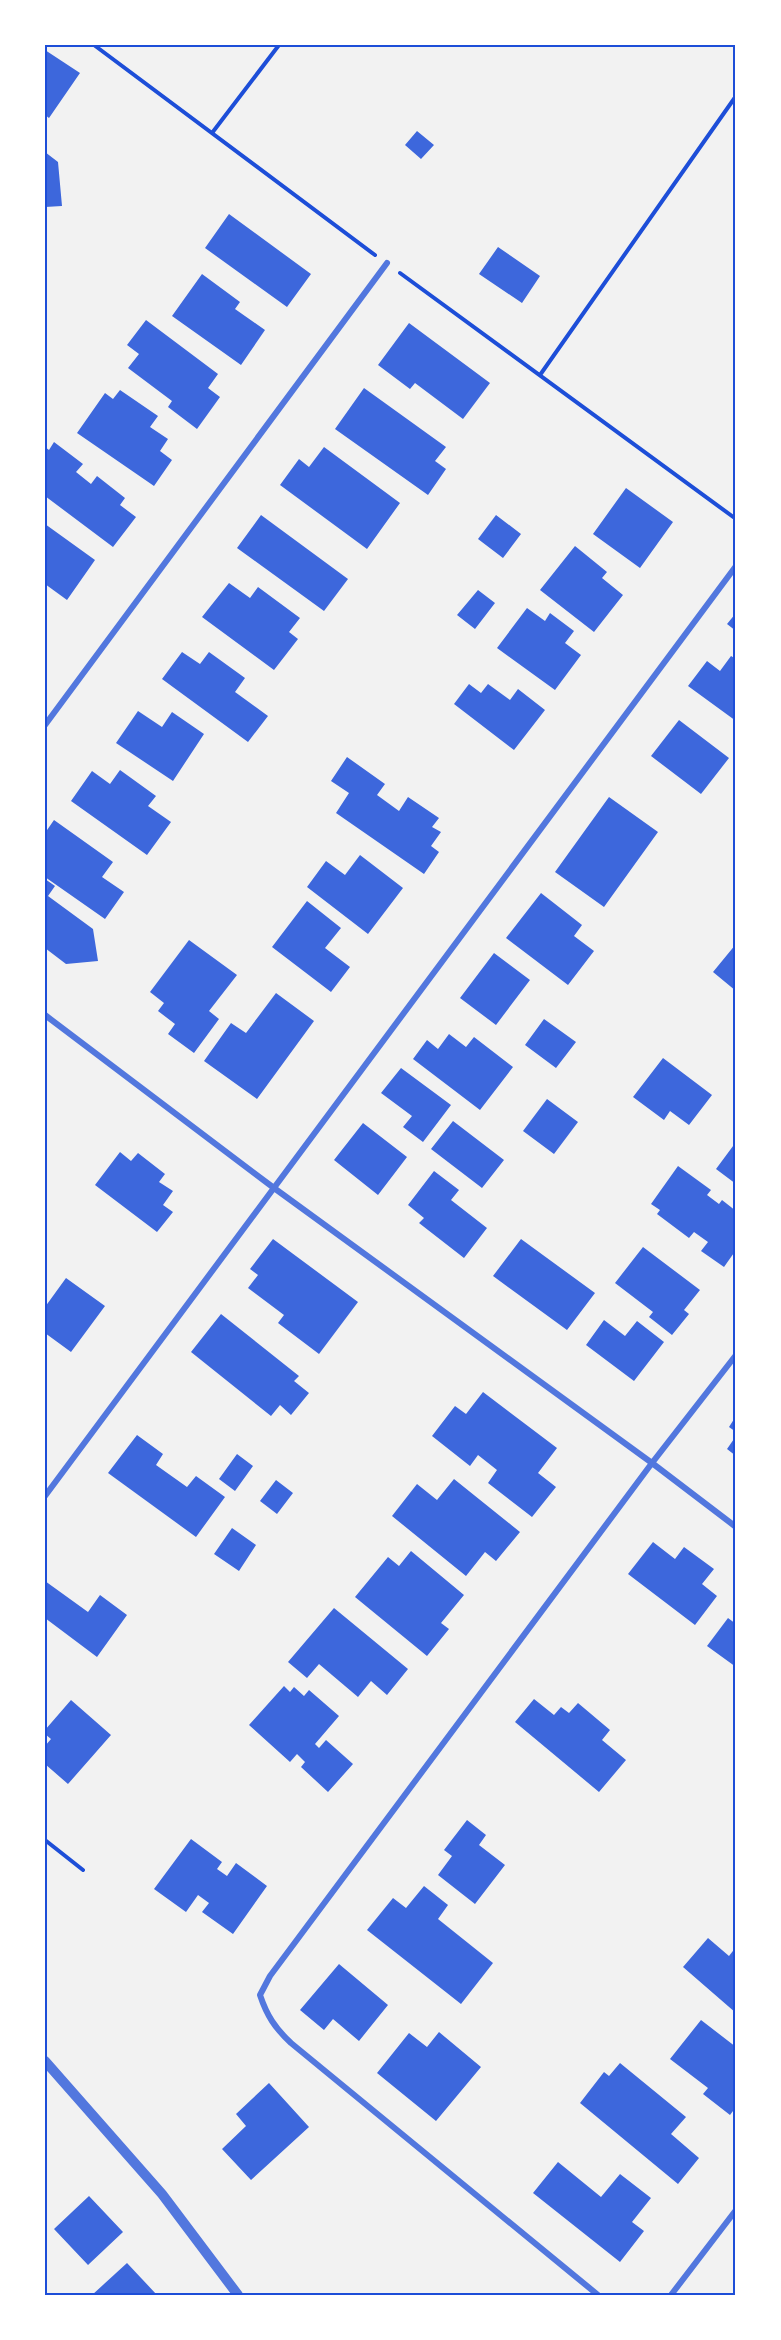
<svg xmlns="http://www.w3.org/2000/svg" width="781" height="2340" font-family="'Asap Condensed',sans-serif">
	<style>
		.building { fill: #3d67dc }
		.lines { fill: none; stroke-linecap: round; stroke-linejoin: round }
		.path { stroke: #1d4ed8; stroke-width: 4 }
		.minor { stroke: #5277de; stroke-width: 6 }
		.tertiary { stroke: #5277de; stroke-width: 10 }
		.neatline { fill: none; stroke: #1d4ed8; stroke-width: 2 }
	</style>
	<rect width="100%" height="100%" fill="#f2f2f2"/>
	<path class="building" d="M 45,50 L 80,73 L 49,118 L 45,115 Z
		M 417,131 L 434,145 L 421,159 L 405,145 Z
		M 45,152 L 58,162 L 62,206 L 45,207 Z
		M 229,214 L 311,274 L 287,307 L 205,248 Z
		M 498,247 L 540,276 L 522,303 L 479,274 Z
		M 202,274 L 240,302 L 235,309 L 265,330 L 241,365 L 172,316 Z
		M 146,320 L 218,374 L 208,388 L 220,397 L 197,429 L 168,407 L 172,401 L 128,368 L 139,354 L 127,345 Z
		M 409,323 L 490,383 L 463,419 L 415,383 L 410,389 L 378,365 Z
		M 364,388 L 446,447 L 435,461 L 446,469 L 428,495 L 335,429 Z
		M 120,390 L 158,416 L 150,427 L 168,439 L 160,451 L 172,460 L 154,486 L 77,433 L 105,393 L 113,399 Z
		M 54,442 L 83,464 L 76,472 L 91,484 L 97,476 L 125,498 L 120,505 L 136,517 L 113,547 L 45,496 L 45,447 L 49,450 Z
		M 324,447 L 400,503 L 367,549 L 280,485 L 299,459 L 309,467 Z
		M 626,488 L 673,522 L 640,568 L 593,534 Z
		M 261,515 L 348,579 L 324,611 L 237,548 Z
		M 496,515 L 521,534 L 503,558 L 478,539 Z
		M 45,524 L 95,560 L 67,600 L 45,584 Z
		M 575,546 L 607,572 L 602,578 L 623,595 L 594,632 L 540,590 Z
		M 229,583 L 250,598 L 258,587 L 300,618 L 289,632 L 298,639 L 274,670 L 202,617 Z
		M 478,590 L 495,603 L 475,629 L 457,615 Z
		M 527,608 L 545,621 L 550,613 L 574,631 L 565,643 L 581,655 L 555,690 L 497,648 Z
		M 736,613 L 736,631 L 727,624 Z
		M 182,652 L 200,664 L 209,652 L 245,678 L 235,692 L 268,716 L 248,742 L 162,679 Z
		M 731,656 L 736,659 L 736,721 L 688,686 L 707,661 L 720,671 Z
		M 469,684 L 481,693 L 488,684 L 510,700 L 518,689 L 545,710 L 514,750 L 454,704 Z
		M 138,711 L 162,727 L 172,712 L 204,734 L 173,781 L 116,743 Z
		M 679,720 L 729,758 L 701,794 L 651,756 Z
		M 347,757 L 385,784 L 377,795 L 399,811 L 408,797 L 439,818 L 432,827 L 441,832 L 431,846 L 439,852 L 424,874 L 336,813 L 349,793 L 331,781 Z
		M 120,770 L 156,796 L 148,806 L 171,822 L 147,855 L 71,801 L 92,771 L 110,784 Z
		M 609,797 L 658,832 L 604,907 L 555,872 Z
		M 54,820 L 113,862 L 102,877 L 124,892 L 105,919 L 45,877 L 45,833 Z
		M 360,855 L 403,888 L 368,934 L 307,887 L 326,861 L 345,875 Z
		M 45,879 L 55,886 L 48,896 L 93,929 L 98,961 L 66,964 L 45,948 Z
		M 541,893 L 582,925 L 574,936 L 594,951 L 568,985 L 506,938 Z
		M 307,901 L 341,928 L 325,948 L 350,967 L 331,992 L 272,947 Z
		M 189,940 L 237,975 L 209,1011 L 219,1019 L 194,1053 L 168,1034 L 175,1024 L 158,1011 L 164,1003 L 150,992 Z
		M 736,944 L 736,991 L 713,972 Z
		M 494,953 L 530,980 L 496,1025 L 460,998 Z
		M 276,993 L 314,1021 L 257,1099 L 204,1061 L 231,1023 L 246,1033 Z
		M 544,1019 L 576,1042 L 556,1068 L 525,1045 Z
		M 449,1034 L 466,1047 L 474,1037 L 513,1067 L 480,1110 L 413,1059 L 427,1040 L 438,1049 Z
		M 663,1058 L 712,1095 L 689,1125 L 670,1111 L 664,1120 L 633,1097 Z
		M 401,1068 L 451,1105 L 423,1142 L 403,1127 L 412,1116 L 381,1093 Z
		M 547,1099 L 578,1122 L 554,1154 L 523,1131 Z
		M 453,1121 L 504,1160 L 482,1188 L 431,1149 Z
		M 363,1123 L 407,1157 L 378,1195 L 334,1160 Z
		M 736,1142 L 736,1184 L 716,1169 Z
		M 120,1152 L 131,1161 L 138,1153 L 165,1174 L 159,1182 L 173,1191 L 163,1205 L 173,1212 L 157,1232 L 95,1185 Z
		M 678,1166 L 711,1190 L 707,1195 L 719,1204 L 722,1200 L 736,1211 L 736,1250 L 724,1267 L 701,1251 L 708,1242 L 694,1232 L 689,1238 L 657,1214 L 660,1210 L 651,1204 Z
		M 434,1171 L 459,1190 L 451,1200 L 487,1228 L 464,1258 L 419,1223 L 424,1218 L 408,1205 Z
		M 273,1239 L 358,1302 L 319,1354 L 278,1323 L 284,1315 L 248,1288 L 258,1275 L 250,1269 Z
		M 521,1239 L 595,1293 L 567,1330 L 493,1276 Z
		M 643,1247 L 700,1290 L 684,1310 L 689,1314 L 672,1335 L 649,1317 L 653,1312 L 615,1283 Z
		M 66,1278 L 105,1306 L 71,1352 L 45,1333 L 45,1307 Z
		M 221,1314 L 299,1376 L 294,1381 L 309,1393 L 291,1415 L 280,1405 L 271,1416 L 191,1352 Z
		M 604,1320 L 625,1336 L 637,1321 L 664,1342 L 634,1381 L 586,1345 Z
		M 483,1392 L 557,1448 L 538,1473 L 556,1487 L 532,1517 L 488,1483 L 497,1470 L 478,1455 L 470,1466 L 432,1436 L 455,1406 L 466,1414 Z
		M 736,1416 L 736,1432 L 729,1427 Z
		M 137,1435 L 163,1454 L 156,1465 L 187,1487 L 196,1476 L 225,1497 L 196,1537 L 108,1473 Z
		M 736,1436 L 736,1456 L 727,1449 Z
		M 237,1454 L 253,1466 L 235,1491 L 219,1479 Z
		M 454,1479 L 520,1532 L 496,1561 L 485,1552 L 466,1576 L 392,1516 L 417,1484 L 437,1500 Z
		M 276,1480 L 293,1493 L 277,1514 L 260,1501 Z
		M 232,1528 L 256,1545 L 239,1571 L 214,1554 Z
		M 653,1542 L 675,1559 L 684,1547 L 714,1569 L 702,1584 L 717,1596 L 695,1625 L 628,1574 Z
		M 411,1551 L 464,1595 L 441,1623 L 449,1629 L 427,1656 L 355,1597 L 388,1557 L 399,1566 Z
		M 45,1581 L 88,1612 L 100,1595 L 127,1615 L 97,1657 L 45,1618 Z
		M 334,1608 L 408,1669 L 387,1695 L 371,1681 L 358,1697 L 319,1664 L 307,1678 L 288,1662 Z
		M 728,1618 L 736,1624 L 736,1667 L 707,1646 Z
		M 284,1686 L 290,1692 L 294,1687 L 304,1696 L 309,1690 L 339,1716 L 315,1744 L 319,1748 L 326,1740 L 353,1764 L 328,1792 L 301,1767 L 305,1762 L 297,1754 L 290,1762 L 249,1725 Z
		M 534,1699 L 554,1715 L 561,1707 L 569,1713 L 578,1703 L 610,1730 L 602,1740 L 626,1760 L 599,1792 L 515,1722 Z
		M 71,1700 L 111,1735 L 68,1784 L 45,1764 L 45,1746 L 51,1739 L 45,1734 L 45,1730 Z
		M 467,1820 L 486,1835 L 479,1845 L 505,1865 L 475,1904 L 438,1875 L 452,1856 L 444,1850 Z
		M 191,1839 L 222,1862 L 217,1869 L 227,1876 L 236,1863 L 267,1886 L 233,1934 L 202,1912 L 209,1903 L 198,1895 L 186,1912 L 154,1889 Z
		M 424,1886 L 448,1905 L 438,1919 L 493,1963 L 461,2004 L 367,1930 L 393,1898 L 406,1908 Z
		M 708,1938 L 729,1956 L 736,1947 L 736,2013 L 683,1967 Z
		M 339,1964 L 388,2005 L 359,2041 L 333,2019 L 324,2030 L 300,2010 Z
		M 701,2020 L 736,2047 L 736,2107 L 730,2115 L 703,2094 L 708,2088 L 670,2059 Z
		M 439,2032 L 481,2067 L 436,2121 L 377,2073 L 409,2033 L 427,2047 Z
		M 620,2063 L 686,2117 L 671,2134 L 699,2158 L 678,2184 L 580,2103 L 604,2072 L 609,2076 Z
		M 269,2083 L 309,2127 L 251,2180 L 222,2149 L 246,2126 L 236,2114 Z
		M 558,2162 L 601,2197 L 620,2174 L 651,2198 L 632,2222 L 644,2231 L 620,2262 L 533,2193 Z
		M 89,2196 L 123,2232 L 88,2265 L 54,2229 Z
		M 127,2263 L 157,2295 L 92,2295 Z"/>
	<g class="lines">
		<path class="path" d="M 94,45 L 375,255
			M 212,133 L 279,45
			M 400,273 L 736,519
			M 540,375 L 736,96
			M 45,1840 L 83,1870"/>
		<path class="minor" d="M 45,725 L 387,263
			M 45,1015 L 274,1188 L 652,1463 L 736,1527
			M 45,1496 L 736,566
			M 598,2295 L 291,2043 C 275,2028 267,2016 260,1995 L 270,1976 L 652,1463 L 736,1355
			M 671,2295 L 736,2210"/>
		<path class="tertiary" d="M 45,2061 L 162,2194 L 238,2295"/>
	</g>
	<rect width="781" height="2340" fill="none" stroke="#ffffff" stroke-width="93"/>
	<rect x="46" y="46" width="688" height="2248" class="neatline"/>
</svg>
